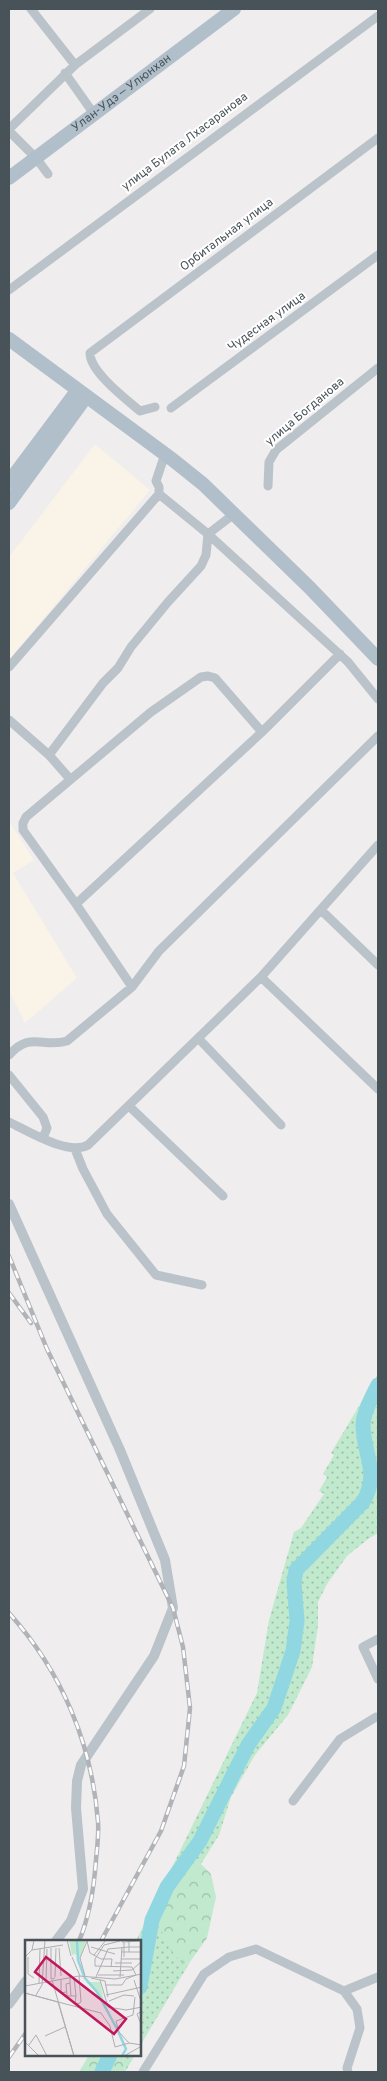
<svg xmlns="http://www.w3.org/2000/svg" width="387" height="2081" font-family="Overpass,sans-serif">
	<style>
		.commercial { fill: #f9f3e8 }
		.grass { fill: url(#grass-dots) }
		.forest { fill: url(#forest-crowns) }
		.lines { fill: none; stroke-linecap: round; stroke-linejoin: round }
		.river { stroke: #91d7e2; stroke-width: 15 }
		.minor { stroke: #bac3c9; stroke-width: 9 }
		.tertiary { stroke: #bac3c9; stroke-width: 10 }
		.primary { stroke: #b0bfc9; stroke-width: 14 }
		.rail-casing { stroke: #b0b3b7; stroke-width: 4.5 }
		.rail { stroke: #fff; stroke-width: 2.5; stroke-dasharray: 8; stroke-linecap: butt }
		.labels { text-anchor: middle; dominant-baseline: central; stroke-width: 4; stroke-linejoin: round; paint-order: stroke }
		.street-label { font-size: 12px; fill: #485259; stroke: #fff }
		.inset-river { fill: none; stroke: #91d7e2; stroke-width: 2.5 }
		.inset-road { fill: none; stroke: #adafb2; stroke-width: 1 }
		.view { fill: #c2185b; fill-opacity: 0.15; stroke: #c2185b; stroke-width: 2.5 }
		.inset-edge { fill: none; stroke: #485259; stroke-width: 2.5 }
	</style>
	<defs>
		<pattern id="grass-dots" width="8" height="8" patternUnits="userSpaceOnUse" patternTransform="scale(1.25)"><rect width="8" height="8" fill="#c0e9cd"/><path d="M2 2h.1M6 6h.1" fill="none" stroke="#9ebfa9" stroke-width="1.8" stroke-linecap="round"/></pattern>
		<pattern id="forest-crowns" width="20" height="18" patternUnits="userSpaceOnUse" patternTransform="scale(1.25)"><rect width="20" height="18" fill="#c0e9cd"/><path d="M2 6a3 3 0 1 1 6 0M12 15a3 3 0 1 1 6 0" fill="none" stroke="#9ebfa9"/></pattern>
	</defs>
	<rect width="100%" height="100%" fill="#f0edee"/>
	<path class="commercial" d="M 95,444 L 150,490 L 10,659 L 9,658 L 9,557 Z
		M 9,821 L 34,860 L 13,873 L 77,978 L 25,1023 L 9,991 Z"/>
	<path class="grass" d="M 378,1374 L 378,1533 L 368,1539 L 347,1556 L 327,1584 L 318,1602 L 318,1625 L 312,1667 L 288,1715 L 255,1755 L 231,1797 L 219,1835 L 201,1864 C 186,1865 169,1890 164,1904 C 162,1910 162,1918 161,1924 L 183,1963 L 190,1962 L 140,2046 L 140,1941 L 136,1941 L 257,1693 L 269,1620 L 294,1532 L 301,1528 L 324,1494 L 319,1491 L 327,1477 L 323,1474 L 334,1455 L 331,1453 Z
		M 123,2055 L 135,2055 L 125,2072 Z"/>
	<path class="forest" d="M 201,1864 L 211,1874 L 216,1897 L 207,1938 L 190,1962 L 183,1963 C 172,1955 161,1938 161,1924 C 161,1904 179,1865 201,1864 Z
		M 89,2055 L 123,2055 L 125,2072 L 79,2072 Z"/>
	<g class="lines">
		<path class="river" d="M 140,1987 L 152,1920 L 167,1887 L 200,1841 L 248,1745 L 274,1708 L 293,1651 L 297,1621 L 294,1582 L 296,1570 L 363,1502 C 380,1473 364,1456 363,1426 C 363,1413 372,1396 378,1385
			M 102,2072 L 110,2055"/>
		<path class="minor" d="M 31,9 L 75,65
			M 65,73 L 94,114
			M 9,129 L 75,65 L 150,9
			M 9,131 L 36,158 L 48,174
			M 9,290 L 378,16
			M 155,407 L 140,411 C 126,399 90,372 90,353 L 378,138
			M 171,408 L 378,255
			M 268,486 L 269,462 L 276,450 L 378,368
			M 159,494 L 159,487 L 156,481 L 165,454
			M 234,514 L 208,534 L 348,662 L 378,699
			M 9,667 L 159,494 L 208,534 L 206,555 L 201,566 L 168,602 L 131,647 L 118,668 L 103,683 L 49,755
			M 9,720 L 49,755 L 70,779
			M 262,732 L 215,678 L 208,676 L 201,677 L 151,712 L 26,817 L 23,823 L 23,830 L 76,904 L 262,732 L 340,654
			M 321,910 L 378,965
			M 261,977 L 378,1089
			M 132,987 L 159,951 L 378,736
			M 199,1039 L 281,1125
			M 9,1055 C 30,1031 42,1048 67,1041 L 132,987 L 76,904
			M 9,1075 L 43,1117 L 47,1128 L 43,1138
			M 129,1106 L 223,1196
			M 9,1122 C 28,1131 68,1156 88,1145 L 261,977 L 378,845
			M 75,1149 L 83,1169 L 107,1214 L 156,1275 L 202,1285
			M 378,1639 L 363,1647 L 378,1679
			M 293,1801 L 340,1739 L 376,1717
			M 344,1991 L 378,1977
			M 143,2072 L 204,1974 L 229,1957 L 256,1949 L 344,1991 L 357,2009 L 360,2028 L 347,2068 L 348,2072"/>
		<path class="tertiary" d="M 9,1204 L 120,1450 L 165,1560 L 173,1608 L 154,1656 L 81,1765 L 77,1781 L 76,1808 L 83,1889 L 71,1921 L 56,1941
			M 9,2004 L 26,1981"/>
		<g class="primary">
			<path id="s1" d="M 9,178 L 234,9"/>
			<path d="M 9,339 L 173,460 L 203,484 L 310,588 L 378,659"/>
			<path d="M 9,482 L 77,391"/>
			<path d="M 9,503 L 86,397"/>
		</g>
		<g class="rail-casing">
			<path id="rail" d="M 9,1256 L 47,1349 L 173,1608 L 183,1647 L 190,1708 L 184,1766 L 161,1831 L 101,1941
				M 9,1293 L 31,1323
				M 9,1613 C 62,1672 92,1744 98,1822 C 99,1834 97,1848 96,1860 C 94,1888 90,1915 79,1941
				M 9,2057 L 26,2033"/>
		</g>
		<use href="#rail" class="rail"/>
	</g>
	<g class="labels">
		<g class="street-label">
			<text stroke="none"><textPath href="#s1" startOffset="141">Улан-Удэ — Улюнхан</textPath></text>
			<text transform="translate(185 142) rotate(-37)">улица Булата Лхасаранова</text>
			<text transform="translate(227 235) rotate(-37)">Орбитальная улица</text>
			<text transform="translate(267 322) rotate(-36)">Чудесная улица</text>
			<text transform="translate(305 412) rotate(-40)">улица Богданова</text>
		</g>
	</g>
	<g transform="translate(25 1940)">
		<rect width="116" height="116" fill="#f0edee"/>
		<path d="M 61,42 L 75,42 L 80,66 L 92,89 L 71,52 Z" fill="#c0e9cd"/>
		<path d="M 44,0 L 61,0 L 54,21 L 51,14 L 47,15 Z" fill="#c0e9cd"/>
		<path class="inset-river" d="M 52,0 L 53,20 L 59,36M 59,37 L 72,52 L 92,89 L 101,109 L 97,116"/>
		<path class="inset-road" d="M 42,0 L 46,16M 95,0 L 99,3 L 99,17M 98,2 L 115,1M 66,7 L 90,14M 26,8 L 26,39 L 30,38M 34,8 L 36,36M 7,10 L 38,5M 96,12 L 117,12M 104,12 L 104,7 L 116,7M 69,15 L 81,0M 0,17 L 7,10 L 9,0M 3,17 L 3,34 L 9,38M 47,17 L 55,36M 96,19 L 117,19M 90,23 L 107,23M 88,31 L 107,30 L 117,21M 73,35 L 99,35M 60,36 L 55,18 L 62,1 L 65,13 L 76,19 L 87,19 L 86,27M 30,37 L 31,8M 49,37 L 51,56M 71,37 L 83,9 L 104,7 L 104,0M 95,37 L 97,7M 45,38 L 45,43 L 46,56 L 42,56 L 41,44 L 45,43M 66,38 L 80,41 L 83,57M 21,40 L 22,9M 27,40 L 49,116M 36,40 L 36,53 L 41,52M 75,40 L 83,67 L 101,70 L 117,67M 109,40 L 117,64M 14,43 L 15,9M 80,45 L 97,45 L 101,39 L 111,35 L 107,27 L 70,26 L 70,19 L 79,5 L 95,1M 0,46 L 54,36 L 90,39 L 117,34M 0,53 L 33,62M 0,53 L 33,62 L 49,116M 11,55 L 17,45 L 20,0M 81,55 L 117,47M 46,56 L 51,56 L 50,63 L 54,64M 84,61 L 99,55 L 109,56M 33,62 L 76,73 L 85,86 L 90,107 L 104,103 L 117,105M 51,65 L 56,62 L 54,36M 116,84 L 112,74 L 117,71M 20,96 L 40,87M 0,102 L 14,116M 104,103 L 94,92 L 91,81 L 108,75 L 110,57M 4,105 L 11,95 L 22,116M 99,116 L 115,107"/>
		<path class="view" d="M 21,17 L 101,79 L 89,94 L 10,32 Z"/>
		<rect width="116" height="116" class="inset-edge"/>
	</g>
	<rect width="387" height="2081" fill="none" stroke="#485259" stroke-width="20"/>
</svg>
